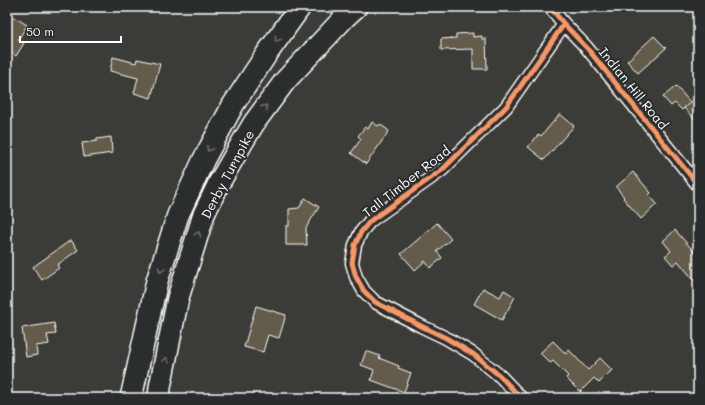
<svg xmlns="http://www.w3.org/2000/svg" width="705" height="405" font-family="Mali,sans-serif">
	<style>
		.building { fill: #635b4b; stroke: #fff }
		.lines { fill: none; stroke-linecap: round; stroke-linejoin: round }
		.minor-casing { stroke: #fff; stroke-width: 15 }
		.trunk-casing { stroke: #fff; stroke-width: 24 }
		.minor { stroke: #2a2d2e; stroke-width: 12 }
		.trunk { stroke: #2a2d2e; stroke-width: 21 }
		.cycleway-casing { stroke: #2a2d2e; stroke-width: 8 }
		.cycleway { stroke: #f99763; stroke-width: 5 }
		.oneway { stroke: #6a6c6d }
		.labels { text-anchor: middle; dominant-baseline: central; stroke-width: 4; stroke-linejoin: round; paint-order: stroke }
		.street-label { font-size: 13px; fill: #fff; stroke: #2a2d2e }
	</style>
	<rect width="100%" height="100%" fill="#3b3b37"/>
	<filter id="ink" filterUnits="userSpaceOnUse"><feTurbulence type="fractalNoise" baseFrequency=".025" numOctaves="2"/><feDisplacementMap in="SourceGraphic" scale="8" xChannelSelector="R" yChannelSelector="G"/><feConvolveMatrix kernelMatrix="1 2 1 2 8 2 1 2 1" color-interpolation-filters="sRGB"/></filter>
	<g filter="url(#ink)">
		<path class="building" d="M 7,13 L 27,25 L 18,40 L 24,43 L 16,56 L 10,52 L 7,57 Z
			M 473,33 L 473,37 L 482,36 L 482,39 L 486,39 L 487,69 L 473,69 L 473,49 L 441,50 L 441,39 L 456,38 L 456,34 Z
			M 654,36 L 666,48 L 638,73 L 627,61 Z
			M 113,57 L 136,63 L 137,59 L 160,64 L 151,98 L 134,93 L 138,78 L 110,71 Z
			M 676,86 L 690,102 L 682,110 L 675,103 L 671,106 L 663,97 Z
			M 698,95 L 698,123 L 684,108 Z
			M 560,114 L 574,126 L 544,160 L 528,147 L 539,134 L 541,136 Z
			M 372,122 L 378,126 L 380,124 L 389,131 L 366,164 L 351,153 L 361,139 L 358,136 L 365,127 L 368,129 Z
			M 111,137 L 112,153 L 84,157 L 82,143 L 97,141 L 97,139 Z
			M 633,172 L 651,193 L 649,195 L 657,204 L 641,219 L 623,198 L 624,197 L 616,187 Z
			M 305,198 L 319,207 L 306,228 L 307,245 L 286,245 L 286,226 L 289,226 L 289,209 L 299,208 Z
			M 437,223 L 451,239 L 437,251 L 442,258 L 430,268 L 425,261 L 415,270 L 401,254 Z
			M 675,230 L 698,256 L 698,285 L 678,261 L 673,265 L 665,256 L 671,251 L 663,241 Z
			M 71,240 L 78,250 L 57,265 L 59,268 L 42,280 L 33,267 Z
			M 483,288 L 500,297 L 504,290 L 515,297 L 502,320 L 474,304 Z
			M 256,306 L 286,315 L 279,338 L 268,335 L 263,352 L 244,347 Z
			M 54,323 L 56,334 L 47,335 L 49,344 L 36,346 L 37,355 L 26,357 L 22,328 Z
			M 553,341 L 566,354 L 569,350 L 588,370 L 600,358 L 612,370 L 599,383 L 594,378 L 580,392 L 566,378 L 568,376 L 553,361 L 550,363 L 540,353 Z
			M 366,351 L 380,356 L 379,358 L 399,366 L 398,368 L 411,373 L 404,392 L 371,380 L 374,370 L 361,365 Z"/>
		<g class="lines">
			<g class="minor-casing">
				<path id="minor" d="M 550,7 L 564,24 L 587,48 L 698,185
					M 521,398 L 500,376 L 473,354 L 446,338 L 421,326 L 375,302 L 364,291 L 356,277 L 352,263 L 355,245 L 361,232 L 370,221 L 442,170 L 506,107 L 564,24"/>
			</g>
			<g class="trunk-casing">
				<path id="trunk" d="M 131,398 L 157,281 L 178,215 L 204,159 L 233,105 L 266,55 L 300,7
					M 159,398 L 160,387 L 178,298 L 204,214 L 219,183 L 242,143 L 254,123 L 285,81 L 345,17 L 356,7"/>
			</g>
			<use href="#minor" class="minor"/>
			<use href="#trunk" class="trunk"/>
			<g class="cycleway-casing">
				<path id="cycleway" d="M 550,7 L 564,24 L 587,48 L 698,185
					M 521,398 L 500,376 L 473,354 L 446,338 L 421,326 L 375,302 L 364,291 L 356,277 L 352,263 L 355,245 L 361,232 L 370,221 L 442,170 L 506,107 L 564,24"/>
			</g>
			<use href="#cycleway" class="cycleway"/>
		</g>
		<defs><path id="oneway-chevron" d="M-2-3.5L2.5 0L-2 3.5" fill="none" stroke-width="1.6" stroke-linecap="round" stroke-linejoin="round"/></defs>
		<g class="oneway">
			<use href="#oneway-chevron" transform="translate(277 39) rotate(126)"/>
			<use href="#oneway-chevron" transform="translate(265 107) rotate(-55)"/>
			<use href="#oneway-chevron" transform="translate(209 149) rotate(118)"/>
			<use href="#oneway-chevron" transform="translate(198 234) rotate(-72)"/>
			<use href="#oneway-chevron" transform="translate(161 270) rotate(107)"/>
			<use href="#oneway-chevron" transform="translate(166 360) rotate(-79)"/>
		</g>
	</g>
	<g class="labels">
		<g class="street-label">
			<text transform="translate(634 88) rotate(51)">Indian Hill Road</text>
			<text transform="translate(227 174) rotate(-62)">Derby Turnpike</text>
			<text transform="translate(406 181) rotate(-38)">Tall Timber Road</text>
		</g>
	</g>
	<rect width="705" height="405" fill="none" stroke="#2a2d2e" stroke-width="24"/>
	<rect x="12" y="12" width="681" height="381" fill="none" stroke="#fff" stroke-width="1.5" filter="url(#ink)"/>
	<path d="M20 36v6h101v-6" fill="none" stroke="#ffffff" stroke-width="2"/>
	<text x="26" y="36" font-size="12" fill="#ffffff" stroke="#2a2d2e" stroke-width="3" paint-order="stroke">50 m</text>
</svg>
